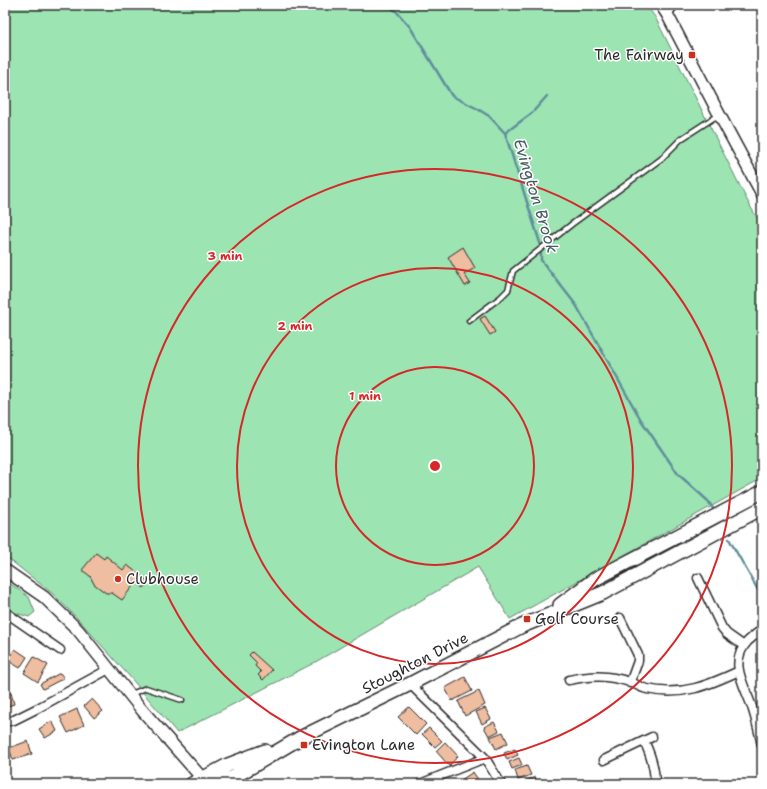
<svg xmlns="http://www.w3.org/2000/svg" width="767" height="789" font-family="'Shantell Sans',sans-serif">
	<style>
		.green { fill: #9ce4b2; stroke: #64886e }
		.lines { fill: none; stroke-linecap: round; stroke-linejoin: round }
		.stream { stroke: #618e9b; stroke-width: 2.5 }
		.building { fill: #efbd9f; stroke: #2b2b2b }
		.service-casing { stroke: #2b2b2b; stroke-width: 7 }
		.minor-casing { stroke: #2b2b2b; stroke-width: 11 }
		.secondary-casing { stroke: #2b2b2b; stroke-width: 14 }
		.trunk-casing { stroke: #2b2b2b; stroke-width: 16 }
		.service { stroke: #fff; stroke-width: 4 }
		.minor { stroke: #fff; stroke-width: 8 }
		.secondary { stroke: #fff; stroke-width: 11 }
		.trunk { stroke: #fff; stroke-width: 13 }
		.ring { fill: none; stroke: #d62828; stroke-width: 2 }
		.poi-dot { fill: #c8321e; stroke: #fff; stroke-width: 1.5 }
		.labels { text-anchor: middle; dominant-baseline: central; stroke-width: 3; stroke-linejoin: round; paint-order: stroke }
		.poi-label { font-size: 15px; fill: #2b2b2b; stroke: #fff; text-anchor: start }
		.street-label { font-size: 15px; fill: #2b2b2b; stroke: #fff }
		.water-label { font-size: 16px; font-style: italic; fill: #465d63; stroke: #fff }
		.centre { fill: #d62828; stroke: #fff; stroke-width: 2 }
		.ring-label { font-size: 12px; text-anchor: middle; font-weight: bold; fill: #d62828; stroke: #fff; stroke-width: 3; stroke-linejoin: round; paint-order: stroke }
	</style>
	<rect width="100%" height="100%" fill="#fff"/>
	<filter id="ink" filterUnits="userSpaceOnUse"><feTurbulence type="fractalNoise" baseFrequency=".025" numOctaves="2"/><feDisplacementMap in="SourceGraphic" scale="8" xChannelSelector="R" yChannelSelector="G"/><feConvolveMatrix kernelMatrix="1 2 1 2 8 2 1 2 1" color-interpolation-filters="sRGB"/></filter>
	<g filter="url(#ink)">
		<path class="green" d="M 5,5 L 646,5 L 655,17 L 749,204 L 762,227 L 762,477 L 755,482 L 510,619 L 478,567 L 312,664 L 177,733 L 130,677 L 77,618 L 53,594 L 5,556 Z
			M 5,580 L 29,597 L 35,612 L 29,617 L 16,613 L 5,606 Z"/>
		<g class="lines">
			<path class="stream" d="M 387,5 L 396,11 L 410,27 L 452,96 L 476,108 L 489,116 L 505,133 L 541,246 L 541,260 L 576,305 L 641,420 L 678,474 L 708,501 L 714,510
				M 505,133 L 532,113 L 547,96
				M 729,539 L 762,597"/>
		</g>
		<path class="building" d="M 463,247 L 475,268 L 464,274 L 470,283 L 465,286 L 448,257 Z
			M 485,316 L 495,332 L 490,335 L 480,319 Z
			M 96,553 L 104,559 L 106,556 L 123,570 L 127,565 L 149,582 L 144,588 L 136,582 L 122,600 L 112,593 L 106,593 L 94,584 L 90,576 L 82,570 Z
			M 15,649 L 27,657 L 20,668 L 7,660 Z
			M 252,652 L 272,670 L 263,680 L 258,675 L 261,672 L 255,666 L 257,663 L 249,655 Z
			M 34,657 L 48,665 L 38,682 L 24,673 Z
			M 60,673 L 64,678 L 43,689 L 40,684 Z
			M 465,677 L 472,691 L 452,701 L 445,688 Z
			M 479,691 L 485,705 L 465,716 L 458,701 Z
			M 11,693 L 14,704 L 5,707 L 5,695 Z
			M 92,699 L 103,711 L 94,718 L 84,706 Z
			M 409,707 L 426,724 L 416,735 L 398,717 Z
			M 485,708 L 491,719 L 482,724 L 476,712 Z
			M 77,709 L 84,725 L 68,733 L 60,717 Z
			M 52,721 L 57,731 L 45,738 L 39,729 Z
			M 494,722 L 499,731 L 489,736 L 484,727 Z
			M 429,728 L 442,741 L 435,747 L 422,734 Z
			M 503,732 L 508,743 L 496,749 L 490,737 Z
			M 28,741 L 32,754 L 13,760 L 9,748 Z
			M 445,742 L 458,756 L 449,766 L 436,751 Z
			M 515,749 L 518,755 L 507,760 L 504,753 Z
			M 519,758 L 522,765 L 512,769 L 509,762 Z
			M 527,766 L 531,775 L 518,780 L 515,770 Z
			M 473,772 L 481,784 L 464,784 L 461,780 Z
			M 535,777 L 538,784 L 522,784 L 521,783 Z"/>
		<g class="lines">
			<g class="service-casing">
				<path id="service" d="M 469,321 L 501,297 L 508,290 L 513,271 L 572,224 L 661,159 L 681,139 L 718,115
					M 131,694 L 146,688 L 182,700"/>
			</g>
			<g class="minor-casing">
				<path id="minor" d="M 667,14 L 674,5
					M 698,578 L 722,628 L 727,634 L 744,646
					M 5,612 L 60,650
					M 620,618 L 638,655 L 638,661 L 630,683
					M 762,630 C 756,633 753,637 748,641 C 728,662 744,684 752,707 C 756,719 759,732 762,745
					M 569,680 C 592,675 607,675 630,682 C 636,684 641,688 647,689 C 681,697 709,685 739,671
					M 410,684 L 485,758 L 501,784
					M 5,722 L 14,720 L 38,708 L 109,669
					M 644,741 C 651,755 655,768 655,784
					M 604,760 L 652,737
					M 420,784 L 485,758"/>
			</g>
			<g class="secondary-casing">
				<path id="secondary" d="M 661,5 L 667,14 L 719,114 L 762,194
					M 5,570 L 44,597 L 78,630 L 142,710 L 202,778"/>
			</g>
			<g class="trunk-casing">
				<path id="trunk" d="M 560,605 L 595,579 L 762,492
					M 192,784 L 228,765 L 265,751
					M 217,784 L 234,777 L 300,738 L 410,684 L 522,626 L 603,593 L 762,508"/>
			</g>
			<use href="#service" class="service"/>
			<use href="#minor" class="minor"/>
			<use href="#secondary" class="secondary"/>
			<use href="#trunk" class="trunk"/>
		</g>
	</g>
	<g class="ring">
		<circle cx="435" cy="466" r="99"/>
		<circle cx="435" cy="466" r="198"/>
		<circle cx="435" cy="466" r="297"/>
	</g>
	<g class="poi-dot">
		<rect x="688" y="51" width="8" height="8" rx="2"/>
		<circle cx="118" cy="579" r="4"/>
		<rect x="523" y="615" width="8" height="8" rx="2"/>
		<rect x="300" y="741" width="8" height="8" rx="2"/>
	</g>
	<g class="labels">
		<g class="poi-label">
			<text x="684" y="55" text-anchor="end">The Fairway</text>
			<text x="126" y="579">Clubhouse</text>
			<text x="535" y="619">Golf Course</text>
			<text x="312" y="745">Evington Lane</text>
		</g>
		<g class="street-label">
			<text transform="translate(415 663) rotate(-27)">Stoughton Drive</text>
		</g>
		<g class="water-label">
			<text transform="translate(536 196) rotate(73)">Evington Brook</text>
		</g>
	</g>
	<circle cx="435" cy="466" r="6" class="centre"/>
	<g class="ring-label">
		<text x="225" y="260">3 min</text>
		<text x="295" y="330">2 min</text>
		<text x="365" y="400">1 min</text>
	</g>
	<rect width="767" height="789" fill="none" stroke="#fff" stroke-width="20"/>
	<rect x="10" y="10" width="747" height="769" fill="none" stroke="#2b2b2b" stroke-width="1.5" filter="url(#ink)"/>
</svg>
